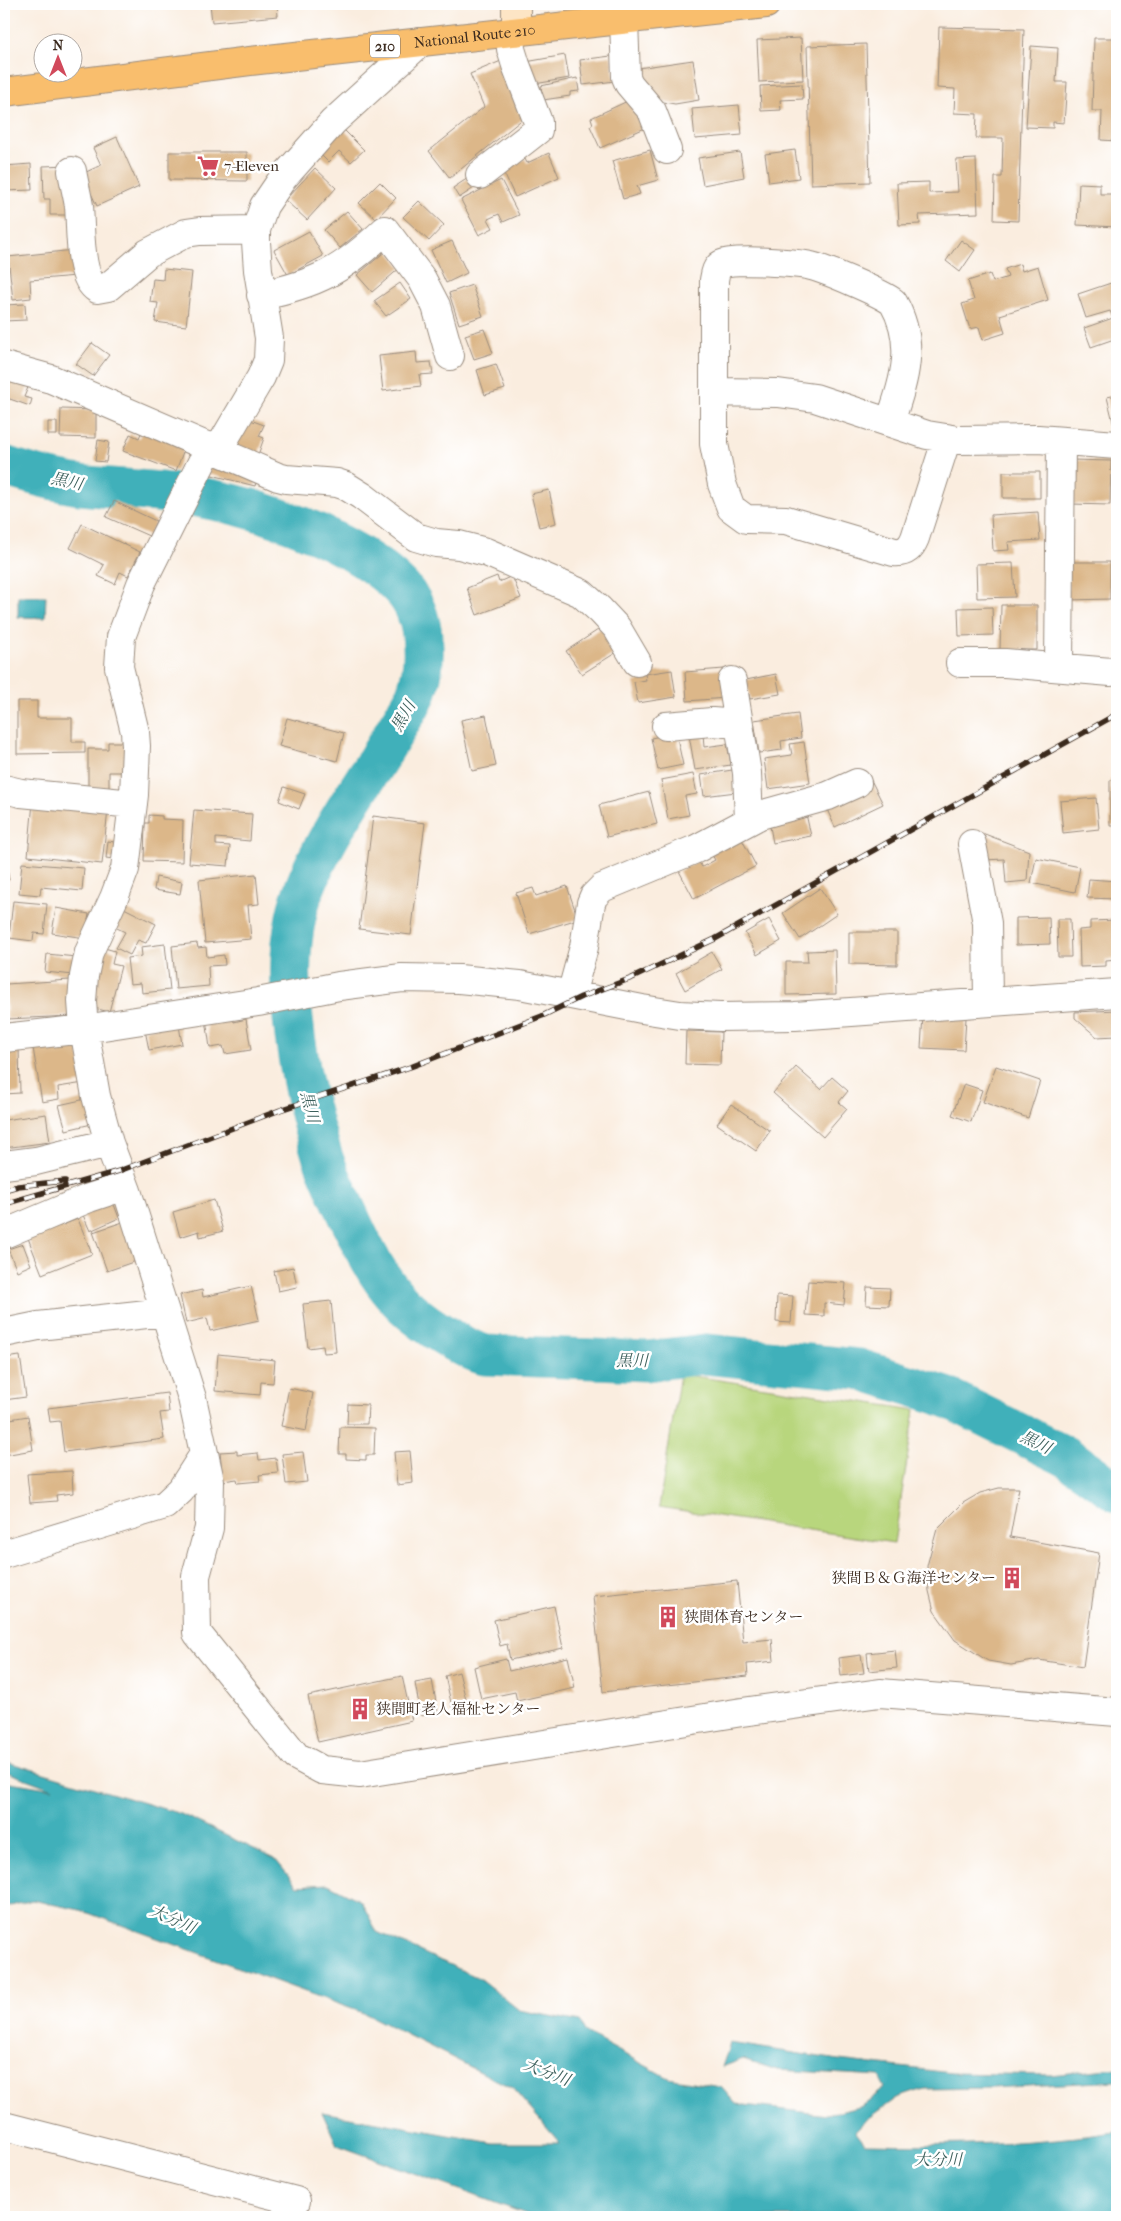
<svg xmlns="http://www.w3.org/2000/svg" width="1121" height="2221" font-family="'IM FELL French Canon','Noto Serif JP',serif">
	<style>
		.green { fill: #b8d67d; stroke: #7a804e }
		.water { fill: #40b0ba; stroke: #3e6d6c }
		.lines { fill: none; stroke-linecap: round; stroke-linejoin: round }
		.river { stroke: #40b0ba; stroke-width: 41 }
		.building { fill: #dcb789 }
		.minor-casing { stroke: #9a8c7e; stroke-width: 30 }
		.secondary-casing { stroke: #9a8c7e; stroke-width: 30 }
		.trunk-casing { stroke: #9a8c7e; stroke-width: 30 }
		.minor { stroke: #fff; stroke-width: 28 }
		.secondary { stroke: #fde5c5; stroke-width: 28 }
		.trunk { stroke: #f9be6d; stroke-width: 28 }
		.rail-casing { stroke: #3b2a1e; stroke-width: 5.5 }
		.rail { stroke: #fff; stroke-width: 4; stroke-dasharray: 11; stroke-linecap: butt }
		.labels { text-anchor: middle; dominant-baseline: central; stroke-width: 5; stroke-linejoin: round; paint-order: stroke }
		.shield { fill: #fff; stroke: #766a62; stroke-width: 1 }
		.shield-label { font-size: 14px; font-weight: bold; fill: #3b2a1e }
		.street-label { font-size: 15px; fill: #3b2a1e; stroke: #fff }
		.poi-label { font-size: 15px; fill: #3b2a1e; stroke: #fff; text-anchor: start }
		.water-label { font-size: 16px; font-style: italic; fill: #3d605c; stroke: #fff }
	</style>
	<rect width="100%" height="100%" fill="#fff"/>
	<filter id="ink" filterUnits="userSpaceOnUse"><feTurbulence type="fractalNoise" baseFrequency=".02" numOctaves="2"/><feDisplacementMap in="SourceGraphic" scale="10" xChannelSelector="R" yChannelSelector="G"/><feConvolveMatrix kernelMatrix="1 2 1 2 8 2 1 2 1" color-interpolation-filters="sRGB"/></filter>
	<filter id="wash" filterUnits="userSpaceOnUse"><feTurbulence type="fractalNoise" baseFrequency=".0096" numOctaves="4" result="noise"/><feDisplacementMap in="SourceGraphic" scale="20" xChannelSelector="R" yChannelSelector="G"/><feGaussianBlur stdDeviation="1.12" result="paint"/><feColorMatrix in="noise" values="0 0 0 0 0 0 0 0 0 0 0 0 0 0 0 0 0 1.4 0 .05"/><feComposite in="paint" operator="in"/></filter>
	<g filter="url(#wash)">
		<rect width="100%" height="100%" fill="#faeddf"/>
		<path class="green" d="M 680,1374 L 915,1410 L 894,1543 L 659,1507 Z"/>
		<path class="water" d="M 18,596 L 46,596 L 45,618 L 18,617 Z
			M 4,1761 L 181,1814 L 275,1859 L 297,1886 L 328,1884 L 361,1901 L 377,1932 L 479,1978 L 519,2010 L 580,2022 L 586,2033 L 668,2078 L 721,2087 L 736,2104 L 827,2115 L 860,2107 L 885,2088 L 879,2076 L 777,2070 L 743,2059 L 722,2067 L 730,2043 L 839,2060 L 952,2073 L 1050,2075 L 1117,2068 L 1117,2081 L 991,2088 L 924,2089 L 897,2098 L 865,2121 L 855,2131 L 865,2144 C 949,2146 1034,2144 1117,2132 L 1117,2217 L 534,2217 L 337,2145 L 322,2112 L 493,2143 L 560,2143 L 512,2088 L 366,2014 L 80,1910 L 32,1900 L 4,1908 L 4,1781 L 53,1789 L 4,1771 Z"/>
		<g class="lines">
			<path class="river" d="M 4,466 C 29,474 54,481 80,485 C 121,490 162,490 203,498 C 244,505 283,518 321,535 C 350,549 379,565 402,589 C 426,614 428,662 416,694 C 410,708 400,721 393,734 C 362,787 308,858 296,917 C 281,987 300,1087 322,1155 C 330,1178 341,1199 351,1221 C 363,1248 377,1276 398,1299 C 416,1319 458,1347 485,1355 L 647,1361 L 705,1354 L 859,1369 L 946,1397 L 1067,1457 L 1117,1492"/>
		</g>
		<g id="blocks">
			<path class="building" d="M 210,4 L 277,4 L 278,16 L 212,22 Z
				M 939,27 L 1024,29 L 1018,221 L 994,220 L 995,177 L 1002,177 L 1003,138 L 976,138 L 977,114 L 954,113 L 955,89 L 937,88 Z
				M 801,38 L 803,80 L 759,82 L 757,40 Z
				M 1094,38 L 1117,38 L 1117,141 L 1101,140 L 1102,111 L 1092,111 Z
				M 866,44 L 870,182 L 811,184 L 807,46 Z
				M 1031,46 L 1058,48 L 1056,82 L 1067,82 L 1064,123 L 1053,122 L 1053,128 L 1026,127 Z
				M 565,55 L 569,78 L 529,85 L 520,63 Z
				M 611,56 L 615,81 L 583,85 L 580,60 Z
				M 693,60 L 699,100 L 675,104 L 652,100 L 631,69 Z
				M 501,61 L 525,117 L 450,178 L 429,151 L 484,107 L 470,74 Z
				M 577,78 L 579,91 L 570,92 L 570,96 L 543,100 L 541,86 Z
				M 802,84 L 803,99 L 780,100 L 781,110 L 761,111 L 760,86 Z
				M 632,99 L 645,128 L 600,148 L 590,126 L 593,124 L 591,118 Z
				M 739,105 L 742,135 L 695,139 L 692,109 Z
				M 340,126 L 364,150 L 351,162 L 339,151 L 328,162 L 316,150 Z
				M 117,137 L 139,187 L 97,206 L 82,174 L 101,165 L 93,148 Z
				M 650,150 L 658,180 L 637,186 L 640,194 L 623,199 L 612,161 Z
				M 795,150 L 799,178 L 769,182 L 765,154 Z
				M 169,152 L 247,152 L 247,181 L 169,180 Z
				M 740,152 L 744,177 L 703,185 L 698,158 Z
				M 549,153 L 559,177 L 515,197 L 502,169 L 525,159 L 527,163 Z
				M 976,159 L 978,213 L 919,215 L 920,224 L 899,225 L 897,183 L 929,182 L 929,193 L 958,192 L 956,160 Z
				M 31,164 L 32,190 L 4,191 L 4,166 Z
				M 69,165 L 70,215 L 50,215 L 50,199 L 44,199 L 43,166 Z
				M 315,168 L 336,188 L 307,220 L 285,200 Z
				M 468,178 L 474,188 L 459,198 L 453,188 Z
				M 501,180 L 519,215 L 503,222 L 499,214 L 488,219 L 493,228 L 479,235 L 461,200 Z
				M 380,182 L 396,198 L 376,219 L 359,203 Z
				M 1079,183 L 1100,184 L 1100,194 L 1117,194 L 1117,227 L 1077,225 Z
				M 419,201 L 444,225 L 429,241 L 403,217 Z
				M 347,211 L 363,229 L 340,248 L 324,230 Z
				M 309,231 L 323,256 L 288,275 L 274,250 Z
				M 961,240 L 975,250 L 960,272 L 946,261 Z
				M 452,241 L 467,273 L 446,283 L 431,250 Z
				M 74,250 L 76,276 L 30,280 L 31,298 L 13,300 L 8,257 Z
				M 387,250 L 401,267 L 372,292 L 357,275 Z
				M 1020,264 L 1022,271 L 1038,266 L 1048,300 L 1000,315 L 1005,333 L 983,340 L 979,327 L 970,329 L 962,304 L 974,300 L 968,281 L 990,274 L 993,282 L 1008,277 L 1005,269 Z
				M 164,269 L 192,272 L 186,326 L 155,322 L 158,303 L 150,302 L 153,279 L 163,280 Z
				M 1117,281 L 1117,338 L 1091,347 L 1084,328 L 1113,318 L 1110,311 L 1086,318 L 1078,294 Z
				M 400,283 L 411,299 L 386,316 L 374,301 Z
				M 472,285 L 483,316 L 459,324 L 449,293 Z
				M 25,304 L 26,320 L 4,321 L 4,305 Z
				M 484,329 L 493,353 L 474,359 L 465,335 Z
				M 92,343 L 109,355 L 93,376 L 76,364 Z
				M 416,352 L 417,363 L 431,362 L 433,374 L 419,375 L 421,386 L 383,391 L 379,356 Z
				M 496,364 L 505,389 L 485,395 L 477,370 Z
				M 4,376 L 29,385 L 24,397 L 32,399 L 30,406 L 4,397 Z
				M 1117,395 L 1117,425 L 1114,426 L 1107,397 Z
				M 61,409 L 96,410 L 96,438 L 60,437 Z
				M 245,418 L 264,425 L 259,436 L 264,438 L 258,455 L 234,446 Z
				M 48,422 L 57,422 L 57,435 L 48,435 Z
				M 144,426 L 187,441 L 176,471 L 123,451 L 130,434 L 139,438 Z
				M 98,440 L 109,442 L 106,462 L 95,461 Z
				M 214,454 L 258,475 L 255,486 L 208,474 Z
				M 1072,460 L 1111,461 L 1110,505 L 1071,504 Z
				M 1003,472 L 1040,472 L 1040,498 L 1003,498 Z
				M 549,490 L 556,523 L 539,527 L 531,494 Z
				M 114,501 L 156,521 L 149,536 L 106,517 Z
				M 1038,512 L 1040,540 L 1008,542 L 1009,550 L 993,551 L 991,515 Z
				M 82,524 L 140,552 L 128,576 L 120,572 L 115,584 L 98,576 L 104,565 L 70,548 Z
				M 1068,562 L 1110,562 L 1110,599 L 1068,600 Z
				M 1013,563 L 1015,597 L 977,598 L 976,564 Z
				M 497,576 L 499,582 L 512,576 L 521,598 L 477,615 L 467,588 Z
				M 1001,605 L 1037,605 L 1037,650 L 1000,650 Z
				M 992,607 L 993,635 L 959,636 L 958,608 Z
				M 601,628 L 617,652 L 582,674 L 566,651 Z
				M 724,669 L 726,698 L 687,701 L 685,672 Z
				M 672,670 L 676,697 L 638,703 L 634,682 L 646,680 L 645,674 Z
				M 776,674 L 780,694 L 750,699 L 746,680 Z
				M 17,701 L 37,701 L 37,718 L 72,718 L 72,742 L 85,742 L 85,753 L 17,754 Z
				M 798,714 L 801,738 L 781,741 L 782,750 L 759,753 L 754,720 Z
				M 486,715 L 496,766 L 472,771 L 461,720 Z
				M 287,718 L 344,733 L 337,761 L 279,746 Z
				M 676,733 L 683,765 L 658,770 L 651,738 Z
				M 703,733 L 704,747 L 727,744 L 731,765 L 695,770 L 689,735 Z
				M 108,742 L 132,742 L 123,772 L 109,772 L 109,788 L 88,788 L 88,749 L 108,749 Z
				M 804,742 L 810,783 L 768,789 L 764,759 L 792,755 L 790,744 Z
				M 732,770 L 736,792 L 704,796 L 701,775 Z
				M 693,774 L 697,794 L 685,796 L 689,815 L 668,819 L 661,780 Z
				M 871,780 L 883,804 L 835,827 L 824,803 Z
				M 1110,780 L 1117,780 L 1117,826 L 1110,826 Z
				M 284,787 L 305,794 L 299,809 L 279,801 Z
				M 649,792 L 657,824 L 607,837 L 599,805 Z
				M 1096,798 L 1099,829 L 1063,833 L 1060,801 Z
				M 33,802 L 108,810 L 102,864 L 28,856 Z
				M 194,810 L 252,814 L 250,841 L 216,838 L 216,845 L 230,846 L 228,866 L 189,863 Z
				M 806,814 L 811,836 L 773,843 L 769,821 Z
				M 149,815 L 162,816 L 162,819 L 183,820 L 182,862 L 144,861 L 145,823 L 149,823 Z
				M 373,816 L 425,823 L 411,935 L 359,929 Z
				M 738,832 L 756,866 L 694,899 L 679,871 L 698,861 L 702,867 L 715,860 L 708,848 Z
				M 982,833 L 1029,851 L 1027,881 L 1006,883 L 1004,859 L 984,860 Z
				M 108,841 L 121,843 L 120,860 L 106,858 Z
				M 4,853 L 9,880 L 4,881 Z
				M 1036,858 L 1080,867 L 1075,892 L 1031,883 Z
				M 22,863 L 84,868 L 82,891 L 41,887 L 40,895 L 19,893 Z
				M 256,874 L 259,904 L 248,905 L 251,939 L 205,943 L 199,880 Z
				M 156,877 L 182,882 L 180,894 L 154,890 Z
				M 1089,879 L 1117,881 L 1117,899 L 1087,898 Z
				M 567,886 L 578,919 L 529,934 L 516,893 L 533,888 L 536,896 Z
				M 820,888 L 837,914 L 800,939 L 783,913 Z
				M 13,901 L 47,904 L 44,934 L 34,933 L 33,941 L 9,938 Z
				M 56,908 L 89,914 L 85,938 L 52,933 Z
				M 124,908 L 156,924 L 146,943 L 138,940 L 130,955 L 116,948 L 125,932 L 115,927 Z
				M 1049,917 L 1050,944 L 1016,945 L 1016,918 Z
				M 769,919 L 781,941 L 757,955 L 745,933 Z
				M 1057,919 L 1070,919 L 1071,957 L 1058,957 Z
				M 1117,920 L 1117,959 L 1106,960 L 1106,966 L 1080,967 L 1079,930 L 1090,929 L 1090,921 Z
				M 849,932 L 897,932 L 897,965 L 849,964 Z
				M 4,937 L 6,937 L 6,980 L 4,980 Z
				M 197,943 L 198,948 L 206,947 L 207,957 L 224,955 L 225,965 L 208,966 L 209,986 L 176,989 L 172,946 Z
				M 165,944 L 170,990 L 142,993 L 141,983 L 130,984 L 127,958 L 142,956 L 141,947 Z
				M 101,947 L 115,951 L 112,964 L 121,966 L 109,1012 L 87,1006 Z
				M 835,950 L 836,994 L 786,995 L 786,962 L 808,962 L 807,951 Z
				M 712,952 L 722,969 L 685,990 L 676,973 Z
				M 47,954 L 76,957 L 74,975 L 45,972 Z
				M 70,980 L 72,1016 L 7,1019 L 6,984 Z
				M 1117,1010 L 1117,1036 L 1097,1037 L 1075,1018 L 1075,1012 Z
				M 232,1015 L 234,1022 L 246,1019 L 251,1050 L 225,1054 L 223,1046 L 210,1048 L 206,1019 Z
				M 923,1015 L 966,1018 L 964,1050 L 921,1048 Z
				M 178,1019 L 182,1044 L 149,1050 L 145,1030 Z
				M 686,1031 L 721,1032 L 720,1065 L 685,1064 Z
				M 77,1040 L 84,1083 L 58,1087 L 59,1099 L 42,1102 L 33,1048 Z
				M 4,1046 L 19,1046 L 20,1093 L 4,1094 Z
				M 996,1066 L 1040,1081 L 1028,1118 L 983,1102 Z
				M 796,1067 L 821,1089 L 832,1077 L 848,1091 L 839,1102 L 847,1109 L 823,1137 L 773,1093 Z
				M 964,1084 L 982,1090 L 971,1122 L 952,1115 Z
				M 90,1098 L 96,1123 L 66,1130 L 59,1105 Z
				M 731,1104 L 770,1131 L 756,1151 L 717,1124 Z
				M 46,1114 L 50,1142 L 4,1148 L 4,1120 Z
				M 214,1200 L 223,1231 L 200,1237 L 199,1231 L 180,1237 L 173,1212 Z
				M 113,1202 L 119,1218 L 90,1231 L 83,1215 Z
				M 78,1219 L 92,1254 L 42,1274 L 28,1238 Z
				M 126,1221 L 139,1260 L 107,1271 L 93,1232 Z
				M 23,1244 L 31,1265 L 17,1271 L 8,1249 Z
				M 293,1267 L 297,1287 L 278,1291 L 274,1271 Z
				M 808,1281 L 846,1283 L 844,1305 L 824,1303 L 824,1316 L 805,1315 Z
				M 251,1286 L 259,1320 L 210,1331 L 207,1318 L 186,1323 L 180,1295 L 202,1290 L 203,1297 Z
				M 867,1287 L 890,1288 L 889,1306 L 866,1305 Z
				M 777,1295 L 793,1296 L 791,1323 L 776,1322 Z
				M 331,1301 L 336,1352 L 324,1353 L 323,1346 L 308,1348 L 303,1304 Z
				M 218,1354 L 275,1360 L 273,1383 L 261,1382 L 260,1395 L 215,1391 Z
				M 20,1356 L 26,1397 L 4,1400 L 4,1358 Z
				M 289,1388 L 313,1393 L 306,1431 L 281,1426 Z
				M 167,1393 L 169,1412 L 160,1413 L 164,1439 L 64,1452 L 60,1421 L 50,1422 L 48,1408 Z
				M 348,1404 L 368,1405 L 367,1424 L 347,1424 Z
				M 28,1416 L 33,1450 L 4,1455 L 4,1420 Z
				M 340,1427 L 375,1428 L 374,1455 L 366,1455 L 366,1460 L 346,1459 L 346,1454 L 339,1454 Z
				M 237,1451 L 237,1455 L 258,1453 L 259,1460 L 276,1458 L 278,1473 L 259,1475 L 260,1481 L 238,1483 L 237,1479 L 223,1481 L 220,1452 Z
				M 410,1451 L 413,1483 L 397,1485 L 394,1452 Z
				M 303,1452 L 307,1482 L 286,1484 L 282,1454 Z
				M 72,1471 L 73,1493 L 56,1495 L 57,1501 L 30,1503 L 27,1474 Z
				M 999,1488 L 1019,1488 L 1010,1537 L 1099,1553 L 1083,1667 L 1039,1660 L 1011,1665 L 988,1661 L 955,1640 L 934,1611 L 929,1591 L 927,1566 L 937,1529 L 963,1503 L 980,1493 Z
				M 737,1581 L 743,1642 L 772,1639 L 774,1661 L 747,1664 L 748,1676 L 603,1692 L 593,1596 Z
				M 554,1606 L 563,1648 L 510,1660 L 507,1644 L 500,1646 L 494,1620 Z
				M 895,1650 L 897,1668 L 869,1671 L 867,1653 Z
				M 861,1655 L 864,1673 L 841,1676 L 839,1658 Z
				M 568,1657 L 575,1688 L 517,1701 L 515,1692 L 481,1699 L 474,1667 L 506,1659 L 509,1671 Z
				M 459,1672 L 467,1704 L 452,1707 L 445,1676 Z
				M 402,1676 L 412,1721 L 318,1742 L 308,1696 Z
				M 432,1680 L 438,1713 L 421,1716 L 415,1683 Z"/>
		</g>
	</g>
	<g filter="url(#ink)">
		<use href="#blocks" fill-opacity="0" stroke="#9a8c7e" stroke-width="1"/>
		<g class="lines">
			<g class="minor-casing">
				<path id="minor" d="M 624,20 L 626,77 L 629,84 L 652,111 L 667,150
					M 72,171 C 74,183 77,194 79,206 C 81,228 78,277 97,289 L 108,287 L 148,253 L 186,233 L 200,231 L 256,230
					M 480,175 L 538,130 L 538,122 L 516,65 L 511,49 L 510,32
					M 261,295 C 317,284 343,270 385,230 L 422,279 L 436,306 L 450,356
					M 4,366 L 51,379 L 278,477 L 286,479 L 337,483 L 346,486 L 362,496 L 416,537 L 436,543 L 459,545 L 486,552 L 581,593 L 600,610 L 617,628 L 637,662
					M 714,392 L 778,393 L 815,398 L 927,435 L 958,440 L 1038,439 L 1117,445
					M 890,422 C 904,380 917,344 893,302 C 881,293 827,270 811,266 C 799,263 731,258 722,264 C 716,267 715,274 714,280 L 714,444 L 722,484 L 731,508 L 746,519 L 786,520 L 894,552 C 905,553 911,548 915,538 L 947,438
					M 210,446 L 141,584 L 121,637 L 119,667 L 135,732 L 136,746 L 134,795 L 125,869 L 114,898 L 89,952 L 84,976 L 82,1001 L 84,1029 L 96,1096 L 109,1143 L 127,1191 L 192,1398 L 210,1481 L 209,1528 L 196,1576 L 197,1633 L 296,1756 L 322,1770 L 360,1774 L 742,1712 L 880,1693 L 1117,1712
					M 218,450 L 261,377 L 268,360 L 269,338 L 258,270 L 256,242 L 256,230 L 264,206 L 283,178 L 333,122 L 421,42
					M 960,663 L 1005,663 L 1111,672 L 1117,670
					M 1059,666 L 1061,441
					M 732,681 L 747,773 L 749,820
					M 666,726 L 712,722 L 739,724
					M 4,789 L 21,793 L 133,804
					M 972,844 L 987,923 L 988,1002
					M 571,995 L 584,947 L 591,903 L 594,896 L 602,888 L 696,849 L 760,815 L 828,796 L 857,783
					M 4,1038 L 84,1029 L 258,1002 L 339,986 L 402,978 L 459,979 L 520,985 L 642,1009 L 680,1015 L 720,1017 L 795,1016 L 1117,993
					M 4,1165 L 36,1161 L 109,1143
					M 4,1234 L 89,1198 L 125,1186
					M 4,1333 L 38,1326 L 165,1312
					M 4,1554 L 165,1505 L 181,1490 L 204,1454
					M 4,2126 L 296,2201"/>
			</g>
			<g class="secondary-casing">
				<path id="secondary" d="M 516,32 L 516,4"/>
			</g>
			<g class="trunk-casing">
				<g id="trunk">
					<path id="s1" d="M 4,92 L 250,61 L 766,4"/>
				</g>
			</g>
			<use href="#minor" class="minor"/>
			<use href="#secondary" class="secondary"/>
			<use href="#trunk" class="trunk"/>
			<g class="rail-casing">
				<path id="rail" d="M 4,1190 L 18,1186 L 65,1181
					M 4,1204 L 119,1171 L 280,1110 L 413,1066 L 542,1016 L 581,997 L 632,978 L 715,939 L 1117,714"/>
			</g>
			<use href="#rail" class="rail"/>
		</g>
	</g>
	<defs>
		<g id="supermarket-bare" transform="scale(1.725)"><path d="M-6-5.5h2.5l.6 2H6L4.5 2H-2.5L-4.4-4H-6ZM-1.5 3.2a1.3 1.3 0 1 0 .1 0ZM3 3.2a1.3 1.3 0 1 0 .1 0Z" fill="#d1495b" stroke="#fff" stroke-width="2.5" paint-order="stroke"/></g>
		<g id="building-bare" transform="scale(1.725)"><path d="M-4-6H4V6H1V3H-1V6H-4ZM-2.5-4.3h1.7v1.8h-1.7ZM.8-4.3h1.7v1.8H.8ZM-2.5-1h1.7V.8h-1.7ZM.8-1h1.7V.8H.8Z" fill="#d1495b" stroke="#fff" stroke-width="2.5" paint-order="stroke"/></g>
	</defs>
	<g fill-rule="evenodd">
		<use href="#supermarket-bare" x="208" y="166"/>
		<use href="#building-bare" x="1012" y="1578"/>
		<use href="#building-bare" x="668" y="1617"/>
		<use href="#building-bare" x="360" y="1709"/>
	</g>
	<g class="labels">
		<rect class="shield" x="370" y="34.5" width="30" height="23" rx="4"/>
		<g class="shield-label">
			<text x="385" y="46">210</text>
		</g>
		<g class="street-label">
			<text stroke="none"><textPath href="#s1" startOffset="474">National Route 210</textPath></text>
		</g>
		<g class="poi-label">
			<text x="224" y="166">7-Eleven</text>
			<text x="996" y="1578" text-anchor="end">狭間Ｂ＆Ｇ海洋センター</text>
			<text x="684" y="1617">狭間体育センター</text>
			<text x="376" y="1709">狭間町老人福祉センター</text>
		</g>
		<g class="water-label">
			<text transform="translate(67 481) rotate(12)">黒川</text>
			<text transform="translate(403 716) rotate(-60)">黒川</text>
			<text transform="translate(310 1107) rotate(76)">黒川</text>
			<text x="632" y="1360">黒川</text>
			<text transform="translate(1036 1442) rotate(26)">黒川</text>
			<text transform="translate(173 1919) rotate(24)">大分川</text>
			<text transform="translate(547 2072) rotate(21)">大分川</text>
			<text x="938" y="2159">大分川</text>
		</g>
	</g>
	<rect width="1121" height="2221" fill="none" stroke="#fff" stroke-width="20"/>
	<g transform="translate(58 58)"><circle r="24" fill="#ffffff" stroke="#b1aaa5"/>
	<path d="M0-4L9 19L0 12L-9 19Z" fill="#d1495b"/>
	<text y="-8" font-size="14" font-weight="bold" text-anchor="middle" fill="#3b2a1e">N</text>
	</g>
</svg>
